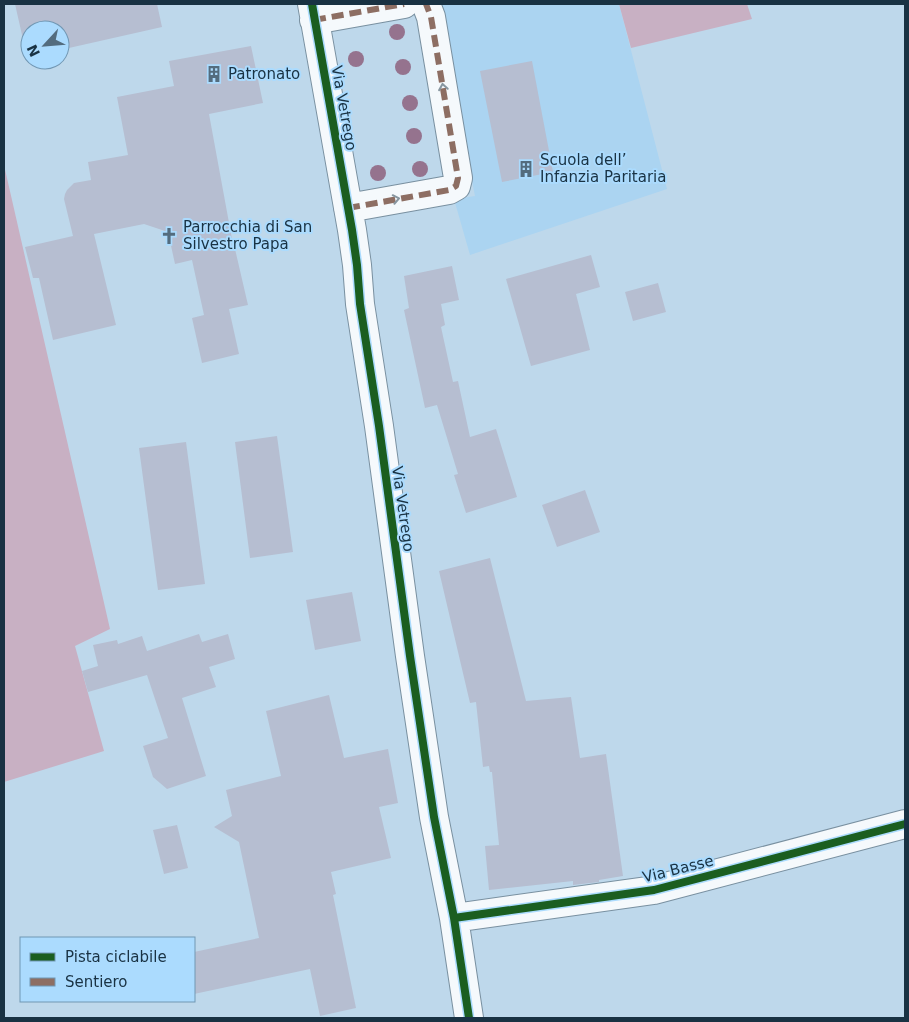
<svg xmlns="http://www.w3.org/2000/svg" width="909" height="1022" font-family="'DejaVu Sans',sans-serif">
	<style>
		.built { fill: #abd4f1 }
		.green { fill: #c8b0c3 }
		.building { fill: #b6bed1 }
		.lines { fill: none; stroke-linecap: round; stroke-linejoin: round }
		.minor-casing { stroke: #7990a0; stroke-width: 30 }
		.minor { stroke: #f5f9fc; stroke-width: 28 }
		.quiet { stroke: #8d6e63; stroke-width: 6; stroke-dasharray: 12 6; stroke-linecap: butt }
		.cycleway-casing { stroke: #abdbfe; stroke-width: 11 }
		.cycleway { stroke: #1b5e20; stroke-width: 8 }
		.tree { fill: #95738e }
		.oneway { stroke: #8796a0 }
		.labels { text-anchor: middle; dominant-baseline: central; stroke-width: 4; stroke-linejoin: round; paint-order: stroke }
		.poi-label { font-size: 15px; fill: #193243; stroke: #abdbfe; text-anchor: start }
		.street-label { font-size: 15px; fill: #193243; stroke: #abdbfe }
	</style>
	<rect width="100%" height="100%" fill="#bed8eb"/>
	<path class="built" d="M 440,4 L 619,4 L 667,189 L 470,255 L 454,199 L 475,196 L 437,5 Z"/>
	<path class="green" d="M 619,4 L 747,4 L 752,19 L 631,48 Z
		M 4,165 L 110,629 L 75,646 L 104,751 L 4,782 Z"/>
	<path class="building" d="M 15,4 L 157,4 L 162,27 L 60,50 L 60,30 L 30,30 L 30,57 L 27,57 Z
		M 251,46 L 263,103 L 209,114 L 234,250 L 235,249 L 248,305 L 229,309 L 239,354 L 202,363 L 192,318 L 204,315 L 192,260 L 175,264 L 168,232 L 144,224 L 94,234 L 116,325 L 53,340 L 39,278 L 33,278 L 25,247 L 73,236 L 64,199 L 65,194 L 67,190 L 74,183 L 91,180 L 88,162 L 128,155 L 117,97 L 174,86 L 169,61 Z
		M 532,61 L 553,172 L 502,182 L 480,71 Z
		M 591,255 L 600,287 L 576,294 L 590,350 L 531,366 L 506,279 Z
		M 452,266 L 459,300 L 441,304 L 445,325 L 441,327 L 453,382 L 458,381 L 470,437 L 496,429 L 517,497 L 466,513 L 454,475 L 458,474 L 437,405 L 425,408 L 404,310 L 409,308 L 404,276 Z
		M 658,283 L 666,312 L 633,321 L 625,292 Z
		M 277,436 L 293,552 L 250,558 L 235,442 Z
		M 186,442 L 205,584 L 158,590 L 139,448 Z
		M 585,490 L 600,532 L 557,547 L 542,505 Z
		M 490,558 L 526,701 L 571,697 L 580,758 L 606,754 L 623,876 L 599,880 L 599,882 L 573,885 L 573,881 L 489,890 L 485,846 L 499,845 L 492,772 L 490,772 L 489,766 L 483,767 L 476,702 L 470,703 L 439,571 Z
		M 352,592 L 361,641 L 315,650 L 306,600 Z
		M 199,634 L 202,642 L 228,634 L 235,659 L 209,667 L 216,687 L 182,698 L 206,776 L 167,789 L 153,777 L 143,746 L 168,738 L 147,675 L 88,692 L 82,671 L 98,666 L 93,645 L 117,640 L 118,644 L 142,636 L 147,651 Z
		M 329,695 L 344,758 L 388,749 L 398,803 L 379,807 L 391,858 L 331,872 L 336,894 L 333,895 L 356,1008 L 320,1016 L 310,969 L 194,994 L 194,952 L 259,938 L 239,842 L 214,827 L 232,816 L 226,790 L 281,776 L 266,711 Z
		M 177,825 L 188,868 L 164,874 L 153,830 Z"/>
	<g class="lines">
		<g class="minor-casing">
			<path id="minor" d="M 312,4 L 352,230 L 357,265 L 360,304 L 379,426 L 410,656 L 434,817 L 454,918 L 469,1018
				M 314,20 L 404,4
				M 348,208 L 449,190 L 456,186 L 458,178 L 431,17 L 426,4
				M 454,918 L 654,890 L 905,824"/>
		</g>
		<use href="#minor" class="minor"/>
		<path class="quiet" d="M 314,20 L 404,4
			M 348,208 L 449,190 L 456,186 L 458,178 L 431,17 L 426,4"/>
		<g class="cycleway-casing">
			<path id="cycleway" d="M 312,4 L 352,230 L 357,265 L 360,304 L 379,426 L 410,656 L 434,817 L 454,918 L 469,1018
				M 454,918 L 654,890 L 905,824"/>
		</g>
		<use href="#cycleway" class="cycleway"/>
	</g>
	<g class="tree">
		<circle cx="397" cy="32" r="8"/>
		<circle cx="356" cy="59" r="8"/>
		<circle cx="403" cy="67" r="8"/>
		<circle cx="410" cy="103" r="8"/>
		<circle cx="414" cy="136" r="8"/>
		<circle cx="420" cy="169" r="8"/>
		<circle cx="378" cy="173" r="8"/>
	</g>
	<defs><path id="oneway-chevron" d="M-2-3.5L2.5 0L-2 3.5" fill="none" stroke-width="1.6" stroke-linecap="round" stroke-linejoin="round" transform="scale(1.25)"/></defs>
	<g class="oneway">
		<use href="#oneway-chevron" transform="translate(443 87) rotate(-99)"/>
		<use href="#oneway-chevron" transform="translate(396 199) rotate(-11)"/>
	</g>
	<defs>
		<g id="building-bare" transform="scale(1.35)"><path d="M-4-6H4V6H1V3H-1V6H-4ZM-2.5-4.3h1.7v1.8h-1.7ZM.8-4.3h1.7v1.8H.8ZM-2.5-1h1.7V.8h-1.7ZM.8-1h1.7V.8H.8Z" fill="#536c7e" stroke="#abdbfe" stroke-width="2.5" paint-order="stroke"/></g>
		<g id="church-bare" transform="scale(1.35)"><path d="M-1.2-6h2.4v3.5h3.3v2.4h-3.3V6h-2.4V-.1h-3.3v-2.4h3.3Z" fill="#536c7e" stroke="#abdbfe" stroke-width="2.5" paint-order="stroke"/></g>
	</defs>
	<g fill-rule="evenodd">
		<use href="#building-bare" x="214" y="74"/>
		<use href="#building-bare" x="526" y="169"/>
		<use href="#church-bare" x="169" y="236"/>
	</g>
	<g class="labels">
		<g class="poi-label">
			<text x="228" y="74">Patronato</text>
			<text x="540" y="160">Scuola dell’<tspan x="540" dy="17">Infanzia Paritaria</tspan></text>
			<text x="183" y="227">Parrocchia di San<tspan x="183" dy="17">Silvestro Papa</tspan></text>
		</g>
		<g class="street-label">
			<text transform="translate(344 108) rotate(80)">Via Vetrego</text>
			<text transform="translate(403 509) rotate(82)">Via Vetrego</text>
			<text transform="translate(678 869) rotate(-14)">Via Basse</text>
		</g>
	</g>
	<rect width="909" height="1022" fill="none" stroke="#193243" stroke-width="10"/>
	<rect x="20" y="937" width="175" height="65" fill="#abdbfe" stroke="#7197b3"/>
	<rect x="30" y="953" width="25" height="8" fill="#1b5e20" stroke="#7197b3"/>
	<text x="65" y="962" font-size="15" fill="#193243">Pista ciclabile</text>
	<rect x="30" y="978" width="25" height="8" fill="#8d6e63" stroke="#7197b3"/>
	<text x="65" y="987" font-size="15" fill="#193243">Sentiero</text>
	<g transform="translate(45 45) rotate(244)"><circle r="24" fill="#abdbfe" stroke="#7197b3"/>
	<path d="M0-4L9 19L0 12L-9 19Z" fill="#536c7e"/>
	<text y="-8" font-size="14" font-weight="bold" text-anchor="middle" fill="#193243">N</text>
	</g>
</svg>
